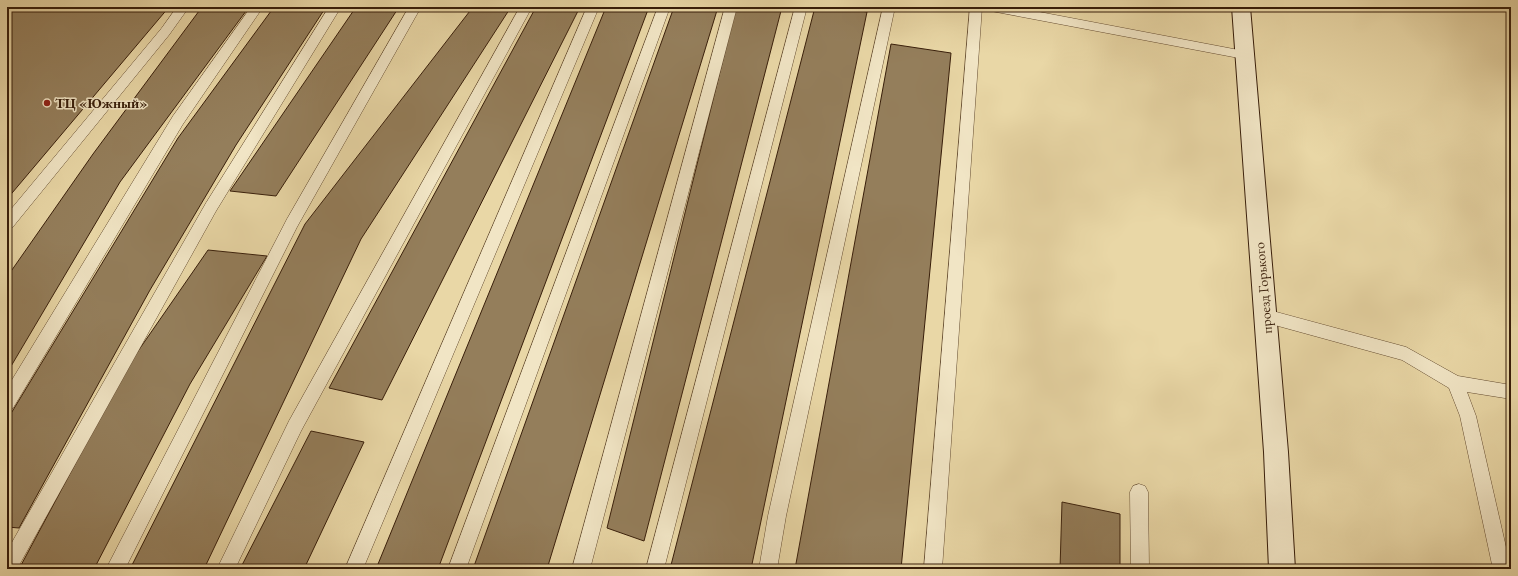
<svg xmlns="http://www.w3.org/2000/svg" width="1518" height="576" font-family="'EB Garamond',serif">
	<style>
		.building { fill: #947e5b; stroke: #381e0a }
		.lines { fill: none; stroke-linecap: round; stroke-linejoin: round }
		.service-casing { stroke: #644c31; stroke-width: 1 }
		.secondary-casing { stroke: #381e0a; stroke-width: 2 }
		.service { fill: #f1e5c5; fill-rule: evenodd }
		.secondary { fill: #f1e5c5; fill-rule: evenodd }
		.poi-dot { fill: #8f2418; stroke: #f1e5c5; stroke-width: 1.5 }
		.labels { text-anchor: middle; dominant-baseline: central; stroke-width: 3; stroke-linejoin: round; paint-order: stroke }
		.poi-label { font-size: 14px; font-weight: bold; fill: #381e0a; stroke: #f1e5c5; text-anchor: start }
		.street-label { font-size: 14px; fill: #381e0a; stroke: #f1e5c5 }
	</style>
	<rect width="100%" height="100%" fill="#e9d7a6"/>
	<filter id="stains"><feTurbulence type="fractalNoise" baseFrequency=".005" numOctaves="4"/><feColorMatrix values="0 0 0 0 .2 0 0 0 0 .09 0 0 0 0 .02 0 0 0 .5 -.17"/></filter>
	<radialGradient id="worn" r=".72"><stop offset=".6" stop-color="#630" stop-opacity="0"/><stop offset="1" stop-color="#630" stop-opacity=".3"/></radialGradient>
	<path class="building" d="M 7,7 L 169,7 L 7,199 Z
		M 202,7 L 249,7 L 120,182 L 7,373 L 7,277 L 93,154 Z
		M 274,7 L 326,7 L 236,145 L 150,290 L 19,528 L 7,527 L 7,420 L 178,138 Z
		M 356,7 L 399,7 L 276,196 L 230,191 Z
		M 473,7 L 511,7 L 361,239 L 204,569 L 130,569 L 305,224 Z
		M 536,7 L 580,7 L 382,400 L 329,388 Z
		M 606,7 L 649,7 L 438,569 L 376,569 Z
		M 674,7 L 718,7 L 547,569 L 473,569 Z
		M 736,7 L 782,7 L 644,541 L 607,528 Z
		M 815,7 L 835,7 L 867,12 L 751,569 L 670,569 Z
		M 891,44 L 951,53 L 901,569 L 795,569 Z
		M 208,250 L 267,256 L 190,384 L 94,569 L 19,569 L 127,367 Z
		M 311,431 L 364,442 L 304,569 L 240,569 Z
		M 1062,502 L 1120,514 L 1120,569 L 1060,569 Z"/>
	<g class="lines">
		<g class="service-casing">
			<path id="service" d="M 177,7 L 189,7 L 169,35 L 12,228 L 7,230 L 7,214 L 161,29 Z
				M 251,7 L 263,7 L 183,124 L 13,408 L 7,411 L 7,388 L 173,116 Z
				M 329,7 L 341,7 L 216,211 L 17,569 L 7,569 L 7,551 L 206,203 Z
				M 409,7 L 421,7 L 297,227 L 125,569 L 106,569 L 287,219 Z
				M 520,7 L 532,7 L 301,431 L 235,569 L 217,569 L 289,421 Z
				M 587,7 L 599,7 L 363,569 L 345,569 Z
				M 658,7 L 670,7 L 466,569 L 448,569 Z
				M 725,7 L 737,7 L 590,569 L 572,569 Z
				M 795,7 L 807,7 L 664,569 L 646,569 Z
				M 883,7 L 895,7 L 786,516 L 777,569 L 759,569 L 768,516 Z
				M 970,7 L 982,7 L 942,569 L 924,569 Z
				M 985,7 L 1013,7 L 1244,51 L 1248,52 L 1250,55 L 1248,58 L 1244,59 L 991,11 L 987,10 Z
				M 1265,309 L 1406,347 L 1458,376 L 1511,385 L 1511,399 L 1467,392 L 1476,416 L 1511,569 L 1493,569 L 1460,416 L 1449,388 L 1402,360 L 1260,321 L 1257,316 L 1260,311 Z
				M 1139,484 L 1145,486 L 1148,492 L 1149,569 L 1131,569 L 1130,492 L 1133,486 Z"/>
		</g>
		<g class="secondary-casing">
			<path id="secondary" d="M 1232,7 L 1250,7 L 1288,452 L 1295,569 L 1269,569 L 1264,452 Z"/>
		</g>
		<use href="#service" class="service"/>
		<use href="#secondary" class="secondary"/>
	</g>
	<circle class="poi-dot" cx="47" cy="103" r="4"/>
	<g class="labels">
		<g class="poi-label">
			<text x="55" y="103">ТЦ «Южный»</text>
		</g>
		<g class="street-label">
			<text transform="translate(1263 288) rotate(-95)">проезд Горького</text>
		</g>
	</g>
	<rect width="1518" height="576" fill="none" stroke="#e9d7a6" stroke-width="24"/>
	<rect x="8" y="8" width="1502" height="560" fill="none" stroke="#381e0a" stroke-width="2"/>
	<rect x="12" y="12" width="1494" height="552" fill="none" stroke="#381e0a"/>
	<rect width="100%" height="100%" filter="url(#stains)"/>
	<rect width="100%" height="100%" fill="url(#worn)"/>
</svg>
